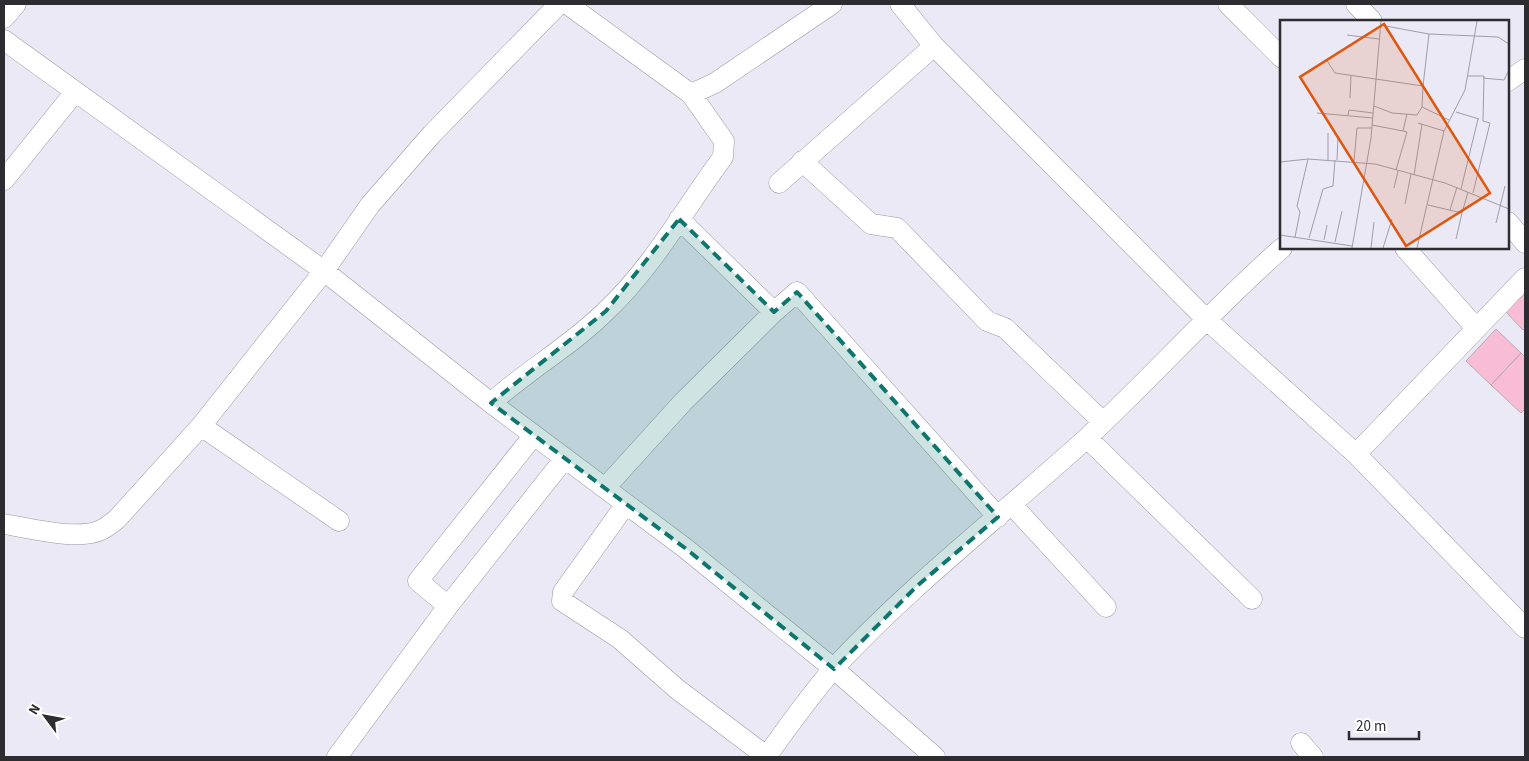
<svg xmlns="http://www.w3.org/2000/svg" width="1529" height="761" font-family="'Source Sans 3',sans-serif">
	<style>
		.building { fill: #f8bdd5; stroke: #b9adb2 }
		.lines { fill: none; stroke-linecap: round; stroke-linejoin: round }
		.street-casing { stroke: #9998a3; stroke-width: 21 }
		.street { stroke: #fff; stroke-width: 20 }
		.marked { fill: #0f766e; fill-opacity: 0.2; stroke: #0f766e; stroke-width: 4; stroke-dasharray: 10 6; stroke-linejoin: round }
		.inset-road { fill: none; stroke: #9e9ea7; stroke-width: 1 }
		.view { fill: #df570e; fill-opacity: 0.15; stroke: #df570e; stroke-width: 2.5 }
		.inset-edge { fill: none; stroke: #2d2d31; stroke-width: 2.5 }
	</style>
	<rect width="100%" height="100%" fill="#eae9f5"/>
	<path class="building" d="M 1525,292 L 1525,328 L 1523,330 L 1506,312 Z
		M 1496,329 L 1521,353 L 1491,385 L 1466,361 Z
		M 1521,353 L 1525,357 L 1525,409 L 1521,413 L 1491,385 Z"/>
	<g class="lines">
		<g class="street-casing">
			<path id="street" d="M 567,4 L 691,94 L 715,83 L 832,4
				M 900,4 L 934,46 L 1207,320 L 1356,454 L 1525,628
				M 1228,4 L 1282,58
				M 1356,4 L 1372,21
				M 4,18 L 16,4
				M 4,40 L 324,271 L 491,403 L 685,548 L 834,669 L 935,757
				M 1508,81 L 1525,69
				M 802,161 L 871,224 L 897,228 L 987,321 L 1005,328 L 1103,422
				M 4,180 L 75,92
				M 779,183 L 934,46
				M 679,219 L 774,312 L 797,292 L 998,517
				M 1508,222 L 1525,243
				M 1405,248 L 1476,328
				M 491,403 C 527,370 571,346 606,311 C 653,267 685,208 723,157 L 724,141 L 691,94
				M 201,426 L 339,521
				M 1087,438 L 1252,599
				M 1356,454 L 1525,278
				M 605,488 L 683,402 L 774,312
				M 626,504 L 563,592 L 562,601 L 620,639 L 677,689 L 766,756
				M 1012,505 L 1106,607
				M 4,524 C 29,528 78,541 101,530 C 106,528 112,523 117,519 L 201,426 L 324,271 L 370,205 L 432,134 L 559,4
				M 448,606 L 418,581 L 534,435
				M 1301,743 L 1313,757
				M 337,757 L 448,606 L 565,458
				M 766,757 C 788,727 810,695 835,667 C 912,584 1003,514 1087,438 C 1153,376 1214,308 1282,248"/>
		</g>
		<use href="#street" class="street"/>
	</g>
	<path class="marked" d="M 679,219 L 774,312 L 797,292 L 998,517 L 917,586 L 834,669 L 685,548 L 491,403 L 606,311 Z"/>
	<g transform="translate(1280 20)">
		<rect width="229" height="229" fill="#eae9f5"/>
		<path class="inset-road" d="M 100,5 L 149,14 L 218,17 L 229,24M 67,15 L 99,19M 46,39 L 55,53 L 143,66 L 149,14M 187,56 L 204,56 L 203,101 L 210,103 L 193,173M 203,58 L 224,60 L 229,50M 143,66 L 142,87 L 169,100M 70,78 L 71,56M 94,86 L 112,93 L 137,95 L 142,87M 176,92 L 199,99M 37,93 L 93,98M 68,95 L 69,90 L 93,93M 138,103 L 164,111M 92,105 L 123,111M 48,140 L 48,113M 57,140 L 58,116M 74,141 L 77,108 L 92,108M 0,142 L 28,139 L 95,144 L 165,163 L 229,189M 116,150 L 127,112 L 123,111 L 127,94M 134,155 L 142,104M 114,168 L 118,151M 181,169 L 198,99M 125,184 L 131,154M 148,185 L 182,193 L 188,172M 170,190 L 177,167M 216,203 L 225,166M 0,215 L 72,226M 15,217 L 20,192 L 17,186 L 28,139M 29,218 L 43,169 L 53,166 L 55,140M 176,219 L 182,193M 44,220 L 47,205M 55,222 L 62,191M 72,228 L 91,118 L 101,1M 91,228 L 94,202M 103,228 L 112,199M 137,228 L 164,111 L 185,70 L 197,1"/>
		<path class="view" d="M 104,4 L 210,173 L 126,226 L 20,57 Z"/>
		<rect width="229" height="229" class="inset-edge"/>
	</g>
	<rect width="1529" height="761" fill="none" stroke="#2d2d31" stroke-width="10"/>
	<g transform="translate(45 716) rotate(302)" stroke="#ffffff" stroke-width="4" paint-order="stroke">
	<path d="M0-4L9 19L0 12L-9 19Z" fill="#2d2d31"/>
	<text y="-8" font-size="14" font-weight="bold" text-anchor="middle" fill="#2d2d31">N</text>
	</g>
	<path d="M1349 731v8h70v-8" fill="none" stroke="#2d2d31" stroke-width="2.5"/>
	<text x="1356" y="731" font-size="15" fill="#2d2d31" stroke="#ffffff" stroke-width="4" paint-order="stroke">20 m</text>
</svg>
